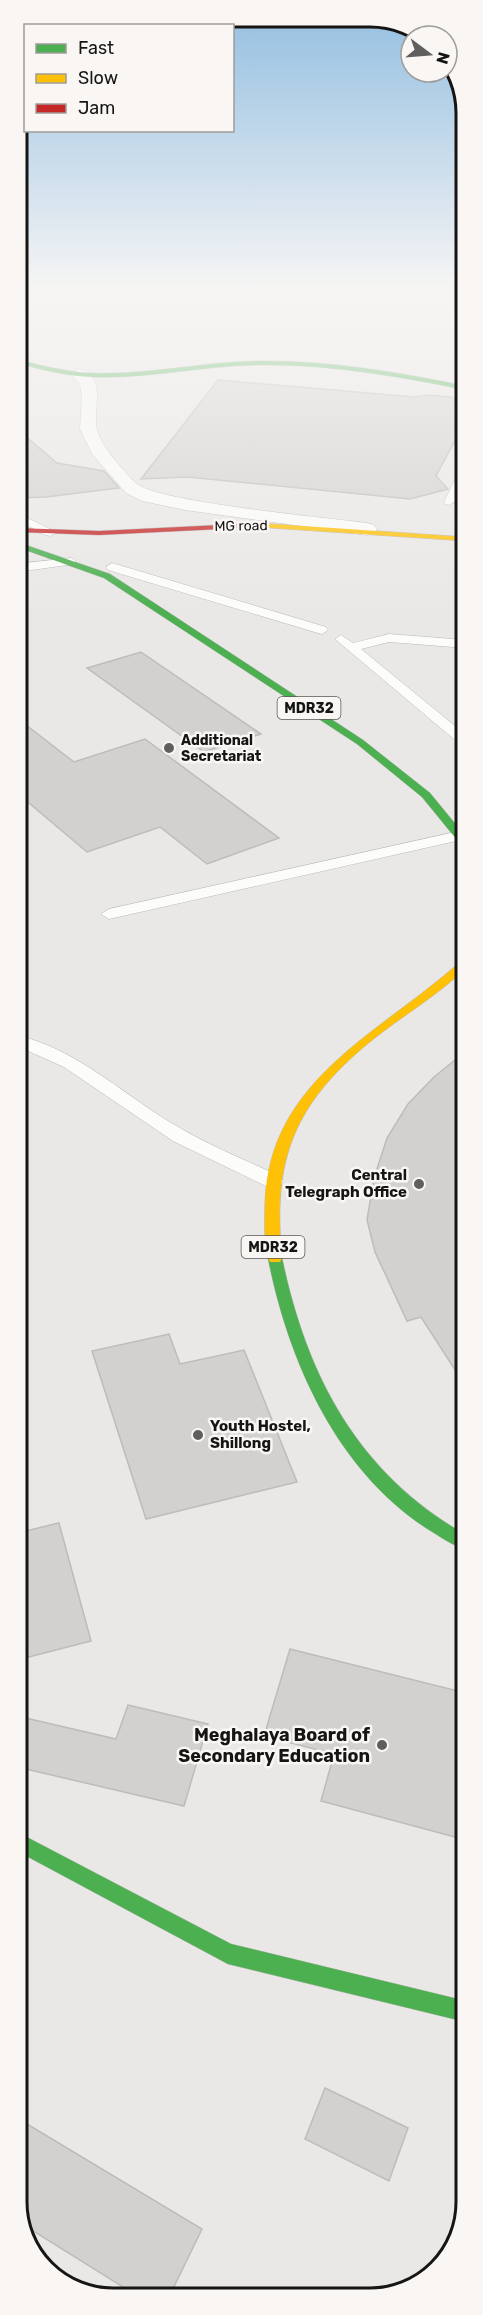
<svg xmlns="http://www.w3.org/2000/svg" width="483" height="2315" font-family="Rubik,sans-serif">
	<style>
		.building { fill: #d2d1cf; stroke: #bdbcbb; stroke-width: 1.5 }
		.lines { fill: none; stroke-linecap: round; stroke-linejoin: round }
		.lane-casing { stroke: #b8b8b6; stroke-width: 1 }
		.street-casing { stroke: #b8b8b6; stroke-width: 1 }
		.fast-casing { stroke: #b8b8b6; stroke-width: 1 }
		.slow-casing { stroke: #b8b8b6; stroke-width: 1 }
		.jam-casing { stroke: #b8b8b6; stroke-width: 1 }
		.lane { fill: #fcfcfb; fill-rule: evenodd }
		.street { fill: #fcfcfb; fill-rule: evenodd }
		.fast { fill: #4caf50; fill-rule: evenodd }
		.slow { fill: #ffc107; fill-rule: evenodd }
		.jam { fill: #c62828; fill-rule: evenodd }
		.poi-dot { fill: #605f5e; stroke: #f9f6f3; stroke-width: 2 }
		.labels { text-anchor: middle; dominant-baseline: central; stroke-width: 5; stroke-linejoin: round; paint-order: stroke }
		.far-street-label { font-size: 14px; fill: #161514; stroke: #f9f6f3 }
		.shield { fill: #f9f6f3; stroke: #5a5857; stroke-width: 1.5 }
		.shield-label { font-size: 14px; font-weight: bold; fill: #161514 }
		.far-poi-label { font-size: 14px; font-weight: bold; fill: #161514; stroke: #f9f6f3; text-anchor: start }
		.poi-label { font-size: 15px; font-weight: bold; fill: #161514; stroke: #f9f6f3; text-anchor: end }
		.near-poi-label { font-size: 18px; font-weight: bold; fill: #161514; stroke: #f9f6f3; text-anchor: end }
		.rim { fill: none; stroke: #161514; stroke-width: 3 }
	</style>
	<rect width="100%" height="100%" fill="#eae8e6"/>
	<path class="building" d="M 218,380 L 414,397 L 429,395 L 451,397 L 466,402 L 466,420 L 436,476 L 448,489 L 410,499 L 188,477 L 141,479 Z
		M 17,429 L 57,463 L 104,471 L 119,488 L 46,497 L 17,498 Z
		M 141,652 L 261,734 L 204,752 L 87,668 Z
		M 17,718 L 74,762 L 145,739 L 279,838 L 207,864 L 160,827 L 87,852 L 17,793 Z
		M 466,1051 L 465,1187 L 466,1387 L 421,1317 L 407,1321 L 375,1252 L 367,1220 L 374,1178 L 387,1138 L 408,1104 L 434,1077 Z
		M 169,1334 L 180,1364 L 244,1350 L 297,1482 L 146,1519 L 92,1351 Z
		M 59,1523 L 91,1641 L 17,1660 L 17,1533 Z
		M 290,1649 L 466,1693 L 466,1840 L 321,1801 L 334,1754 L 264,1736 Z
		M 128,1705 L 208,1724 L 184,1806 L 17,1767 L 17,1716 L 116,1739 Z
		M 325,2088 L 408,2128 L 389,2181 L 305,2139 Z
		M 17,2118 L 202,2229 L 169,2297 L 139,2297 L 22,2224 L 17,2214 Z"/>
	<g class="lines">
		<g class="lane-casing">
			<path id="lane" d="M 437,287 L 452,287 L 410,298 L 406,296 Z
				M 466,464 C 466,477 462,500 449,505 L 445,504 L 444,502 L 461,467 Z
				M 17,513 L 54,531 L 56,533 L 50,536 L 46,535 L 17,520 Z
				M 71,558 L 75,560 L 75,564 L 17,572 L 17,564 Z
				M 112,563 L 326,627 L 328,630 L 322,634 L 318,633 L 108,570 L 106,567 Z
				M 389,634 L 466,640 L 466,648 L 389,642 L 361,649 L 466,735 L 466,746 L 461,745 L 335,639 L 341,635 L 353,643 Z
				M 460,831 L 466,833 L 465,839 L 109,919 L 101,914 L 109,909 Z
				M 17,1035 C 75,1049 118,1090 168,1121 C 204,1143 242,1159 280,1176 L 283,1181 L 280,1186 L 273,1188 L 266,1186 L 173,1141 L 64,1067 L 17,1046 Z"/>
		</g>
		<g class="street-casing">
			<path id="street" d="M 79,369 C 108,376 92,410 97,429 C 100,445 125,473 137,484 C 158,502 329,518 367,523 L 374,525 L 377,529 L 374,533 L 367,535 L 185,510 L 142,501 L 126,493 L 92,454 L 80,429 L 82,397 L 80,385 L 71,374 Z"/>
		</g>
		<g class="fast-casing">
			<path id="fast" d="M 17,359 C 42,366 67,372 93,373 C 148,375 202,362 257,361 C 328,360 397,372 466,386 L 466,390 C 397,376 328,364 257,365 C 202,366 148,379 93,377 C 67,376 42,370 17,363 Z
				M 17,542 L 110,574 L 363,740 L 430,793 L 466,837 L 466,847 L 462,846 L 422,797 L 357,744 L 104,578 L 17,547 Z
				M 275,1253 L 280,1254 L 282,1258 C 307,1377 358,1473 466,1535 L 466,1550 C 452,1545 439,1536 426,1528 C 336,1469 288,1360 268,1258 L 270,1254 Z
				M 17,1832 L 231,1944 L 466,2001 L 466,2022 L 228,1964 L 17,1851 Z"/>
		</g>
		<g class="slow-casing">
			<path id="slow" d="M 259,523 L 466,537 L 466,541 L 256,527 L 255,525 Z
				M 466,958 L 466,968 C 437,996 402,1016 371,1041 C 294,1104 272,1159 282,1258 L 280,1262 L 270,1262 C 263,1248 265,1218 265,1203 C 269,1078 382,1033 462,960 Z"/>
		</g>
		<g class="jam-casing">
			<path id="jam" d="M 259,523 L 263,525 L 262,527 L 99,535 L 17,532 L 17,528 L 99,531 Z"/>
		</g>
		<use href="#lane" class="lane"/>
		<use href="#street" class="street"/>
		<use href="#fast" class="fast"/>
		<use href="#slow" class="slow"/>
		<use href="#jam" class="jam"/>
	</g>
	<linearGradient id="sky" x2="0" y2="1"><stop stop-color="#92bee1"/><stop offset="0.47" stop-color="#f6f5f4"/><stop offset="1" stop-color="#f6f5f4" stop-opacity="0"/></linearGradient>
	<rect width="483" height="611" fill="url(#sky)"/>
	<g class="poi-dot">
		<circle cx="169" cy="748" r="6"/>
		<circle cx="419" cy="1184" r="6"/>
		<circle cx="198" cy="1435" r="6"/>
		<circle cx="382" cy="1745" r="6"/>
	</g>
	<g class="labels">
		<g class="far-street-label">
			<text transform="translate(241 526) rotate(-1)">MG road</text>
		</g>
		<g class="shield">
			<rect x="277.5" y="697" width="63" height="22" rx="4.5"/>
			<rect x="241.5" y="1236" width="63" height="22" rx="4.5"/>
		</g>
		<g class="shield-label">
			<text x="309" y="708">MDR32</text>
			<text x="273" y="1247">MDR32</text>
		</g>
		<g class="far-poi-label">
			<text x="181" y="740">Additional<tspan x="181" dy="16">Secretariat</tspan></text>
		</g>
		<g class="poi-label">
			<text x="407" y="1175">Central<tspan x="407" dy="17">Telegraph Office</tspan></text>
			<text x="210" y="1426" text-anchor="start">Youth Hostel,<tspan x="210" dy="17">Shillong</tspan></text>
		</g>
		<g class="near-poi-label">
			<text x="370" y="1735">Meghalaya Board of<tspan x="370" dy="21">Secondary Education</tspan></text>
		</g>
	</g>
	<path d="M0 0H483V2315H0ZM113 27H370A86 86 0 0 1 456 113V2202A86 86 0 0 1 370 2288H113A86 86 0 0 1 27 2202V113A86 86 0 0 1 113 27Z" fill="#f9f6f3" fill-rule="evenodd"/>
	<path class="rim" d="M113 27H370A86 86 0 0 1 456 113V2202A86 86 0 0 1 370 2288H113A86 86 0 0 1 27 2202V113A86 86 0 0 1 113 27Z"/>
	<rect x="24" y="24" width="210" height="108" fill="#f9f6f3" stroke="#9e9c9a" stroke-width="1.5"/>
	<rect x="36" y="44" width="30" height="9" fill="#4caf50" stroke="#9e9c9a" stroke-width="1.5"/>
	<text x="78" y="54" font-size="18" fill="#161514">Fast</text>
	<rect x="36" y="74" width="30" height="9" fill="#ffc107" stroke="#9e9c9a" stroke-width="1.5"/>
	<text x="78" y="84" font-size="18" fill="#161514">Slow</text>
	<rect x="36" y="104" width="30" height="9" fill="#c62828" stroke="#9e9c9a" stroke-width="1.5"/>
	<text x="78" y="114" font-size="18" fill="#161514">Jam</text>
	<g transform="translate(429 54) rotate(106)"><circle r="28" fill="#f9f6f3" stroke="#9e9c9a" stroke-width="1.5"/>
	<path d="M0-4.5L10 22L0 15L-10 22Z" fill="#605f5e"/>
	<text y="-9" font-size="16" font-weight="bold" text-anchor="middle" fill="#161514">N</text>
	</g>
</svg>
